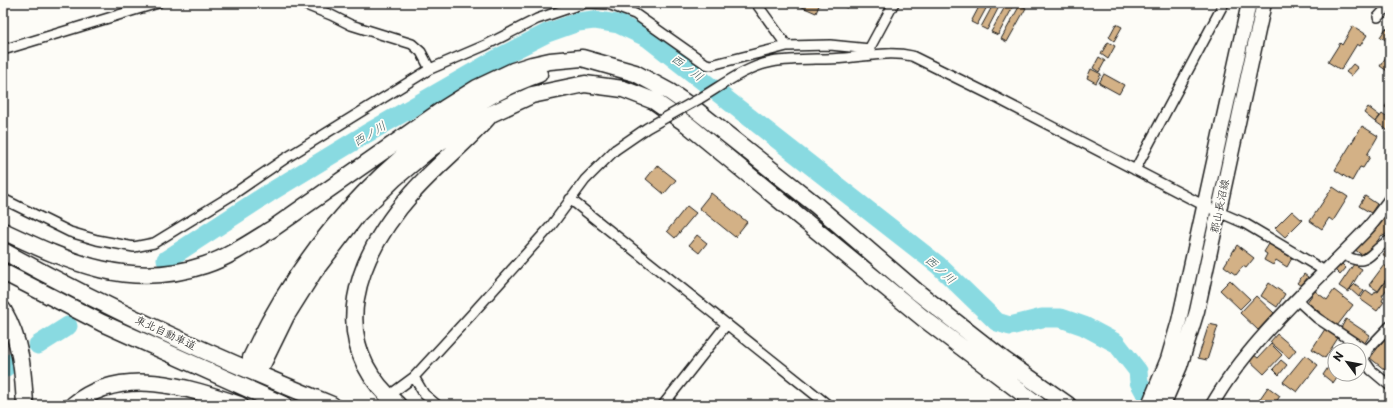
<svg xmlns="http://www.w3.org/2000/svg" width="1393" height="408" font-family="'Playpen Sans','Klee One',sans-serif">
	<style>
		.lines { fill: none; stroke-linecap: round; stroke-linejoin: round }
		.river { stroke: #89dae1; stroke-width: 19 }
		.building { fill: #d3b186; stroke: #1c1c1c }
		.street-tunnel { stroke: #dbdad6; stroke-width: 9; stroke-dasharray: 9 4.5; stroke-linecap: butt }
		.street-casing { stroke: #1c1c1c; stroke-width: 12 }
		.secondary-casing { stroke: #1c1c1c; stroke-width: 15 }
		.primary-casing { stroke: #1c1c1c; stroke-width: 17 }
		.highway-casing { stroke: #1c1c1c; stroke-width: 19 }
		.street { stroke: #fdfcf7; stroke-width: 9 }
		.secondary { stroke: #fdfcf7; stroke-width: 12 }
		.primary { stroke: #fdfcf7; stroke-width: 14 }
		.highway { stroke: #fdfcf7; stroke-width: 16 }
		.street-bridge-casing { stroke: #1c1c1c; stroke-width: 12; stroke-linecap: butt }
		.street-bridge { stroke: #fdfcf7; stroke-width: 9 }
		.labels { text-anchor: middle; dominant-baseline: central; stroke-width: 3.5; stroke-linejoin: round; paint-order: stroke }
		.street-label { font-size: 11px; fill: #1c1c1c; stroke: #fdfcf7 }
		.water-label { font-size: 12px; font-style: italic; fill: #425e61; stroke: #fdfcf7 }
	</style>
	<rect width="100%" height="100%" fill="#fdfcf7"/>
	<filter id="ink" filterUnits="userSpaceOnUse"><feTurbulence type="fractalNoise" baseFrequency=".025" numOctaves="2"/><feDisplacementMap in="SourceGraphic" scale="8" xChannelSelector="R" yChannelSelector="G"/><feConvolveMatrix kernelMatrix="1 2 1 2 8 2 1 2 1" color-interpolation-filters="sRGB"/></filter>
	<g filter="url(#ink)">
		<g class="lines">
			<path class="river" d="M 166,260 L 269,193 L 366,134 L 500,57 L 547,33 L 578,22 L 594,20 L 618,24 L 648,38 L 938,265 L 997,322 L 1010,326 L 1042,318 L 1061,318 L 1084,326 L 1116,343 L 1138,371 L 1139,382 L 1152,405
				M 38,345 L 68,326
				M 3,369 L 14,361"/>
		</g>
		<path class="building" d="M 801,3 L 820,3 L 816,13 L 800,6 Z
			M 836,3 L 849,3 L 847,8 Z
			M 981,3 L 989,3 L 977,25 L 971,22 Z
			M 994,3 L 1001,3 L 987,30 L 981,27 Z
			M 1007,3 L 1015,3 L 998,35 L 991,32 Z
			M 1020,5 L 1026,8 L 1007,42 L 1001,39 Z
			M 1116,24 L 1122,27 L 1114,41 L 1109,37 Z
			M 1353,26 L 1367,35 L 1360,46 L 1357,44 L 1341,70 L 1328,62 L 1340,43 L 1342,45 Z
			M 1386,28 L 1390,32 L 1386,40 L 1380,37 Z
			M 1108,42 L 1115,46 L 1108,59 L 1101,54 Z
			M 1390,51 L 1390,73 L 1380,66 Z
			M 1099,57 L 1105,61 L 1099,72 L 1093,68 Z
			M 1353,64 L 1358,68 L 1351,76 L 1346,72 Z
			M 1091,69 L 1101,74 L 1096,83 L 1087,78 Z
			M 1104,74 L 1124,85 L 1119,94 L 1099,83 Z
			M 1390,99 L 1390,110 L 1385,107 Z
			M 1368,107 L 1380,116 L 1375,122 L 1364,113 Z
			M 1382,114 L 1390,120 L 1390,132 L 1376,122 Z
			M 1362,126 L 1378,136 L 1367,155 L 1370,157 L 1363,168 L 1360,167 L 1352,181 L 1335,170 Z
			M 657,165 L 676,180 L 664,194 L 646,179 Z
			M 1333,187 L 1348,197 L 1333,221 L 1329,218 L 1322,229 L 1310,221 Z
			M 711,193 L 747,222 L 735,237 L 699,208 Z
			M 1365,196 L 1377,204 L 1371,213 L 1359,206 Z
			M 687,206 L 696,213 L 675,238 L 667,231 Z
			M 1292,211 L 1302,220 L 1285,237 L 1275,228 Z
			M 1382,213 L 1390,220 L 1390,229 L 1384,236 L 1382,235 L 1368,253 L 1365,252 L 1363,256 L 1354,249 Z
			M 697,235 L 707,243 L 699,253 L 689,245 Z
			M 1269,244 L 1292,258 L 1287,267 L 1276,260 L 1273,265 L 1264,260 L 1267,254 L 1264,252 Z
			M 1237,245 L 1254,258 L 1246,268 L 1243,266 L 1236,275 L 1224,266 Z
			M 1390,249 L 1390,265 L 1383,254 Z
			M 1341,263 L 1346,268 L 1340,275 L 1335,270 Z
			M 1354,264 L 1362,269 L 1348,292 L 1339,286 Z
			M 1384,265 L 1390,269 L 1390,281 L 1387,278 L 1378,291 L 1369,285 Z
			M 1304,274 L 1308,277 L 1301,286 L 1297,283 Z
			M 1387,279 L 1390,282 L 1390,284 L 1382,296 L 1384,297 L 1382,301 L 1384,302 L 1377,311 L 1360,299 L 1366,290 L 1373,295 L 1376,291 L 1378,292 Z
			M 1230,280 L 1250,299 L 1240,309 L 1220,290 Z
			M 1269,283 L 1285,294 L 1277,307 L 1261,296 Z
			M 1355,284 L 1364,291 L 1359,297 L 1350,289 Z
			M 1334,290 L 1353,305 L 1337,326 L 1307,302 L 1315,291 L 1327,300 Z
			M 1256,296 L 1274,313 L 1258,330 L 1240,313 Z
			M 1346,319 L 1370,335 L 1364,344 L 1341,328 Z
			M 1209,324 L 1218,326 L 1207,360 L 1198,358 Z
			M 1325,329 L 1338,338 L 1325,358 L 1312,349 Z
			M 1390,332 L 1390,363 L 1385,370 L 1370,358 Z
			M 1277,334 L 1296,350 L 1289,358 L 1270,342 Z
			M 1271,344 L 1282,355 L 1264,374 L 1249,360 L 1254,355 L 1258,358 Z
			M 1305,355 L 1318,365 L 1297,392 L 1283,382 Z
			M 1281,360 L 1287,365 L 1279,375 L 1273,369 Z
			M 1329,366 L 1335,370 L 1335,374 L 1339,374 L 1333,383 L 1323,375 Z
			M 1268,387 L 1280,396 L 1274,405 L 1266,405 L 1259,400 Z"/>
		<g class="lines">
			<path class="street-tunnel" d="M 379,405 L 392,394"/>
			<g class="street-casing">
				<path id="street" d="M 301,3 L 331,15 L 351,25 L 412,44 L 421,52 L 430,69
					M 756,3 L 787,46
					M 1378,17 L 1390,4
					M 3,50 L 158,3
					M 867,53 L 894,3
					M 699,99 C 721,86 747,66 772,62 C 796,58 821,60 845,58 C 867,56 890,51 912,56 L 989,94 L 1205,206 L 1244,223 L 1325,271
					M 1135,170 L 1224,3
					M 3,199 L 70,232 L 97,240 L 134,247 L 154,243 L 229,197 L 286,158 L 430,69 L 486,45 L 537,19 L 575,6 L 587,3 L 608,4 L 635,14 L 706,64 L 711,65 L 787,46 L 830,45 L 870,49
					M 570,199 L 828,405
					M 1342,254 C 1370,270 1368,251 1390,240
					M 1297,300 L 1317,318 L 1367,351
					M 1390,326 L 1368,349 L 1364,360 L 1371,370 L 1390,386
					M 414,377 L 424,394 L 437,405
					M 395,391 L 414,377 L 471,315 L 551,226 L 585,180 L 615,150
					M 663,405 L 727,324"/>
			</g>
			<g class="secondary-casing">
				<path id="secondary" d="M 1212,405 C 1248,341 1314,284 1365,231 C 1374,222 1382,210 1390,200"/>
			</g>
			<g class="primary-casing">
				<path id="primary" d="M 1149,405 L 1168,359 L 1179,321 L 1249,3
					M 1163,405 L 1180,366 L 1197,311 L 1264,3"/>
			</g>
			<g class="highway-casing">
				<path id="highway" d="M 3,231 C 71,263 130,290 205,265 C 229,257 251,242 272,229 L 445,108 L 477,88 L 513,71 L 532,65 L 550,61 L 582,58 L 635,73 L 670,92 L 696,110 L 816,205 L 916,291 L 1004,360 L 1068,405
					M 3,251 C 109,310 220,359 332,405
					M 3,272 L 102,323 L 284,405
					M 3,310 C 21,341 23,369 25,405
					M 251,358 C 294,266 356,189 438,129 C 470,106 502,87 539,74
					M 263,363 L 286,316 L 313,273 L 358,214 L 395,178 L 431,148 L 471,121 L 491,114 L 532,95 L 585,84 L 623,89 L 654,101 L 688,125 L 923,318 L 1038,405
					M 73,405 C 122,365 187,387 240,405
					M 398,405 C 322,341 357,255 413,192 C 437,165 466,143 490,115"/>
			</g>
			<use href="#street" class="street"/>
			<use href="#secondary" class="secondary"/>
			<use href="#primary" class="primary"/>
			<use href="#highway" class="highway"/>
			<g class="street-bridge-casing">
				<path id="street-bridge" d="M 615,150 L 647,128 L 699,99"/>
			</g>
			<use href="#street-bridge" class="street-bridge"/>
		</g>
	</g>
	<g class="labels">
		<g class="street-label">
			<text transform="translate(1219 206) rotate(-78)">郡山長沼線</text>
			<text transform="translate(166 332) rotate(25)">東北自動車道</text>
		</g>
		<g class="water-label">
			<text transform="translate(688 67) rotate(37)">西ノ川</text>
			<text transform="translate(369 133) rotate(-31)">西ノ川</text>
			<text transform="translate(941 269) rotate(42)">西ノ川</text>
		</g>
	</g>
	<rect width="1393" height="408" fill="none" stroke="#fdfcf7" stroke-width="16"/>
	<rect x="8" y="8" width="1377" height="392" fill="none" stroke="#1c1c1c" stroke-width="1.5" filter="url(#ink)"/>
	<g transform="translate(1347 362) rotate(302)"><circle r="19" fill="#fdfcf7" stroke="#a3a29f"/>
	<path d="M0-3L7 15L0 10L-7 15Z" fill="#1c1c1c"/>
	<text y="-6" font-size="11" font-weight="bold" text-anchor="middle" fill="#1c1c1c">N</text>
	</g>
</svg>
